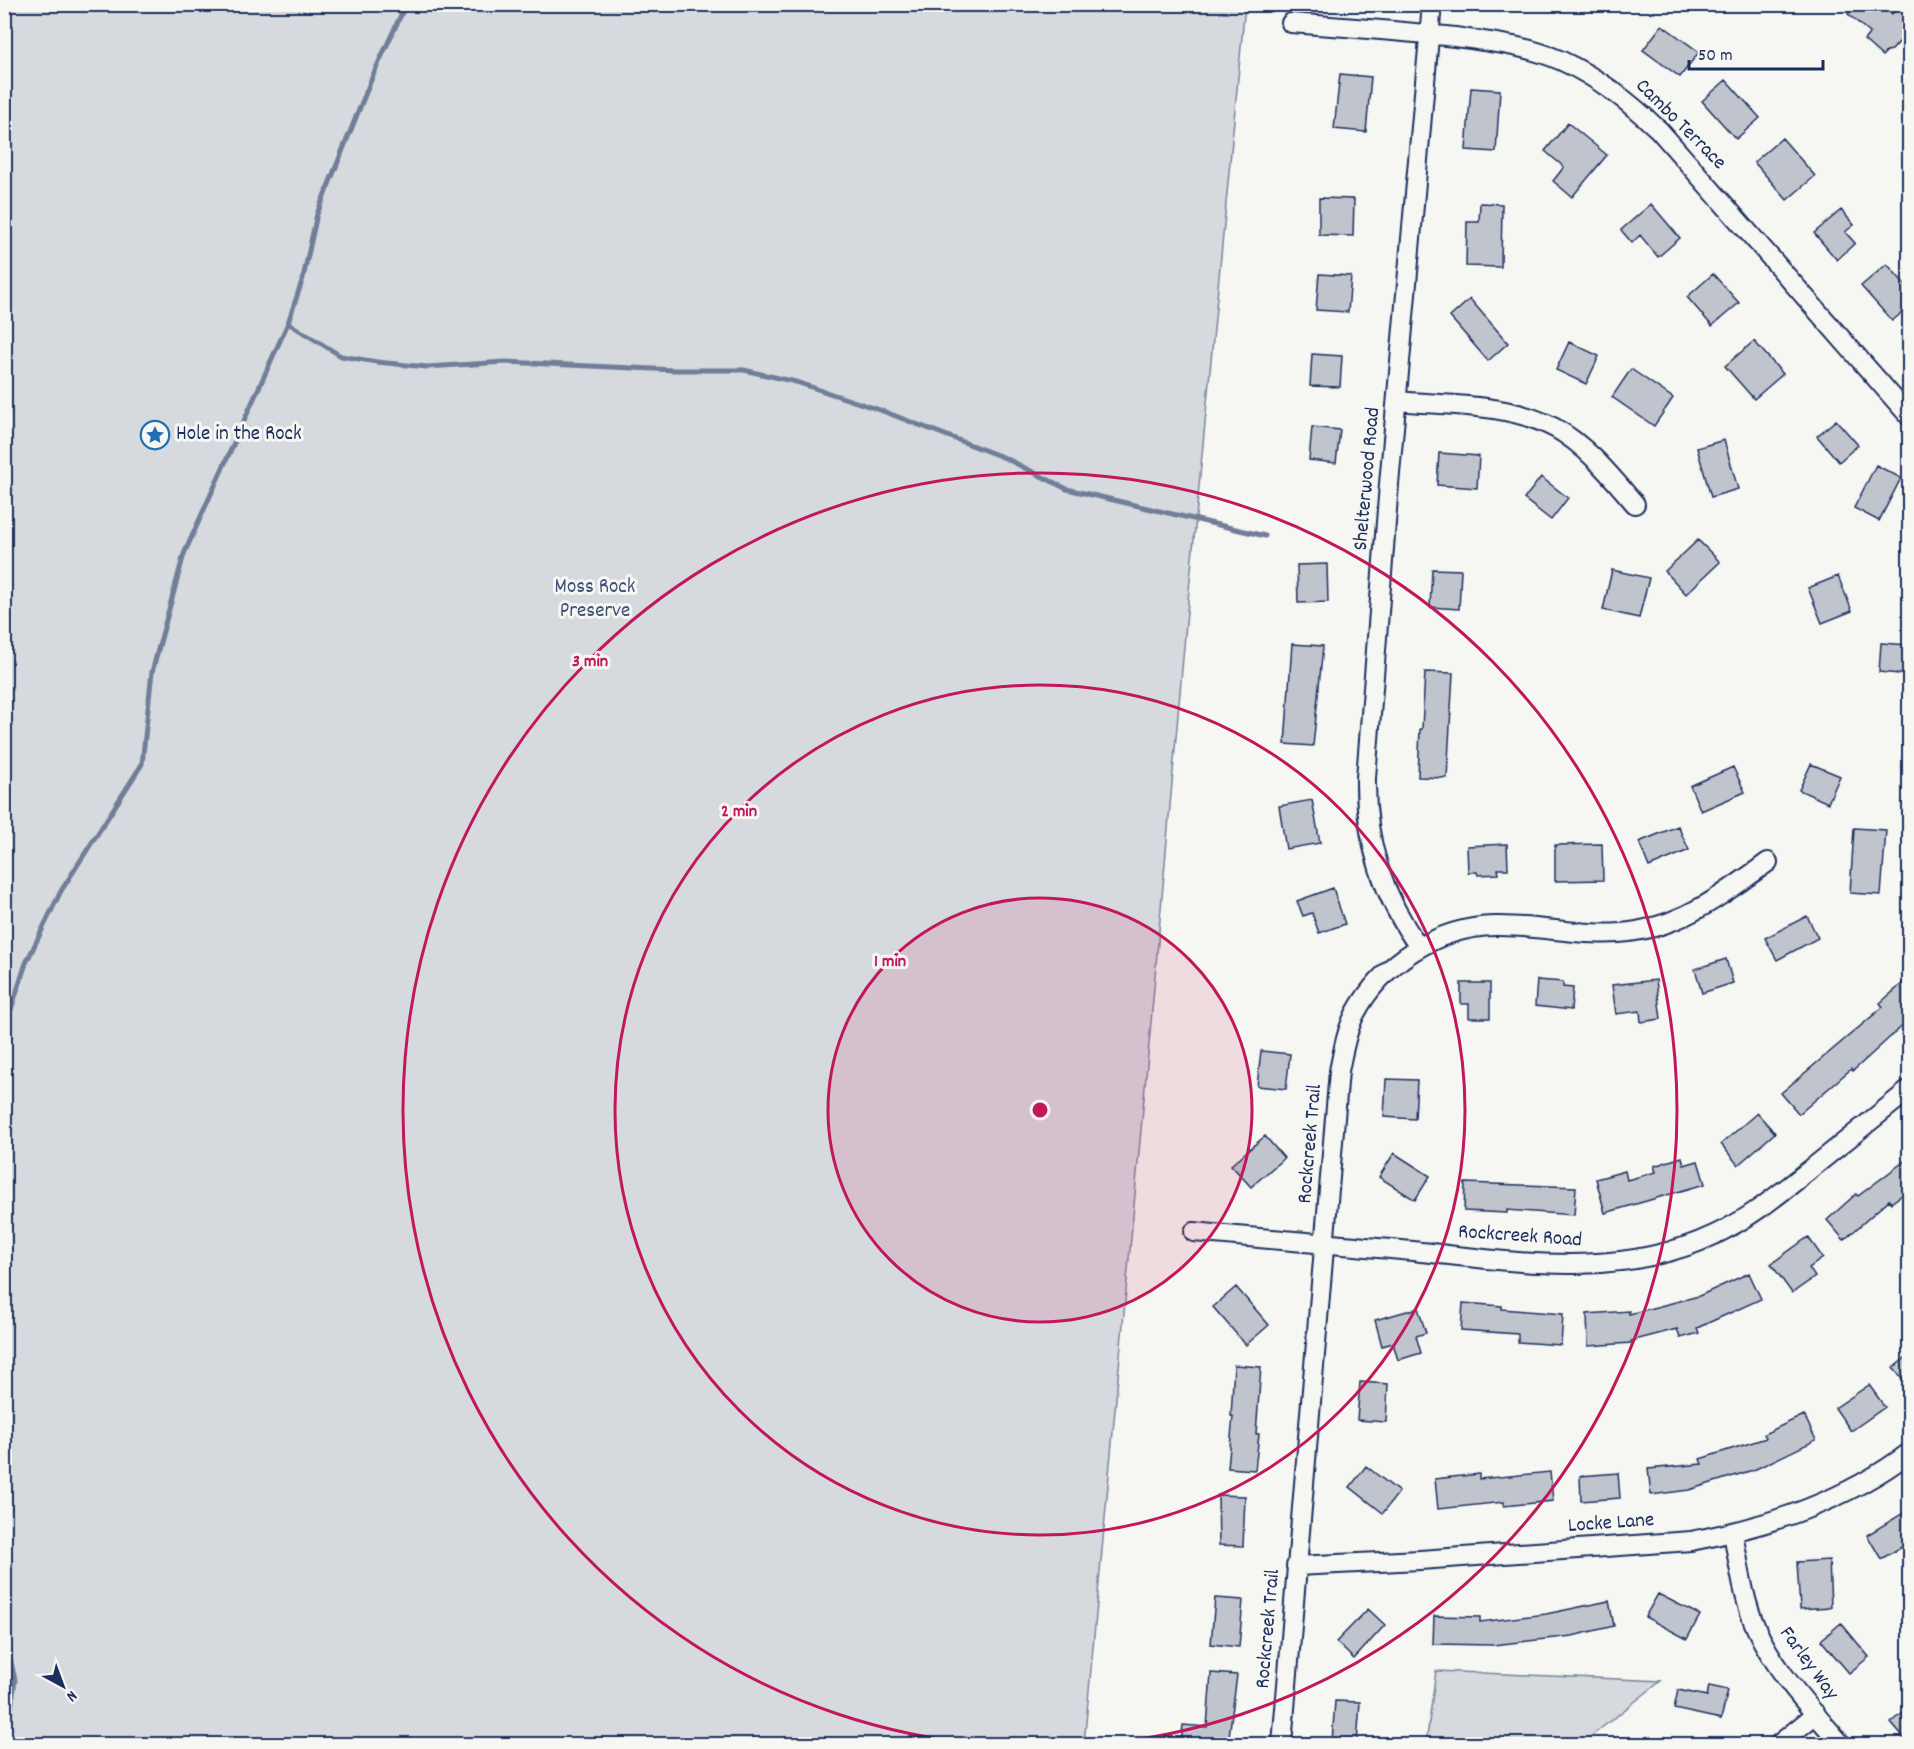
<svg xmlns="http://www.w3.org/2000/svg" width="1914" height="1749" font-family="Dekko,sans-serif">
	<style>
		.green { fill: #d6d9dd; stroke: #78849e; stroke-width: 1.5 }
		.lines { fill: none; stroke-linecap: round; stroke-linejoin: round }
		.stream { stroke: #717e99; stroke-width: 5 }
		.building { fill: #c0c4cd; stroke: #1b2f5e; stroke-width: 1.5 }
		.street-casing { stroke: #1b2f5e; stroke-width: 22 }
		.street { stroke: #f6f6f2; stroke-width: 18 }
		.ring { fill: none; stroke: #c2185b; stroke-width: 3 }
		.labels { text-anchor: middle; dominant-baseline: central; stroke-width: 6; stroke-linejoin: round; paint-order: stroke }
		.street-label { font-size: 21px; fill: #1b2f5e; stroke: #f6f6f2 }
		.poi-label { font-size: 21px; fill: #1b2f5e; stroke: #f6f6f2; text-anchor: start }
		.park-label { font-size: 21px; fill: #405177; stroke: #f6f6f2 }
		.centre { fill: #c2185b; stroke: #f6f6f2; stroke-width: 3 }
		.ring-label { font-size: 18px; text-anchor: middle; font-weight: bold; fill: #c2185b; stroke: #f6f6f2; stroke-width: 6; stroke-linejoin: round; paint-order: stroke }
	</style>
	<rect width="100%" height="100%" fill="#f6f6f2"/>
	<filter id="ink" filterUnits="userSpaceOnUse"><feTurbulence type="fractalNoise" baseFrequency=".0167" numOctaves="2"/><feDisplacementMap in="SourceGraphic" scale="12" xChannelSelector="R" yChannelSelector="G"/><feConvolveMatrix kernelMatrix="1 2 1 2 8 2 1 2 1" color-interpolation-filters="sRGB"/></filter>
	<g filter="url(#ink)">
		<path class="green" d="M 5,4 L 1245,5 L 1188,601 L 1151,1022 L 1084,1744 L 5,1744 Z
			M 1436,1671 L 1661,1681 L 1581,1744 L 1426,1744 Z"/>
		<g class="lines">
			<path class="stream" d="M 288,323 L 341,356 L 377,362 L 427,367 L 505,362 L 675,370 L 744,370 L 796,382 L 880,410 L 1005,458 L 1067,489 L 1265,536
				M 4,1031 L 26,963 L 61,891 L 142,764 L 152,672 L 184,554 L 288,323 L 303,278 L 317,214 L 373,75 L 406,4
				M 4,1632 L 15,1680 L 6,1744"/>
		</g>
		<path class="building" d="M 1857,4 L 1882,4 L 1892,14 L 1901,4 L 1910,4 L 1910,30 L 1892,50 L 1887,51 L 1882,56 L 1864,40 L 1870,33 L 1848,14 Z
			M 1662,25 L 1699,52 L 1680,77 L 1643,50 Z
			M 1340,74 L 1371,77 L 1366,132 L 1334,129 Z
			M 1726,80 L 1760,118 L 1736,139 L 1702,101 Z
			M 1471,88 L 1500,90 L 1496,152 L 1466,150 Z
			M 1568,123 L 1607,155 L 1572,197 L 1553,181 L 1564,167 L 1545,151 Z
			M 1782,138 L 1815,176 L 1787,200 L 1754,162 Z
			M 1319,198 L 1354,199 L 1353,236 L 1319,235 Z
			M 1480,203 L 1502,204 L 1501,267 L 1466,266 L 1467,222 L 1479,222 Z
			M 1651,204 L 1680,238 L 1658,257 L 1640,235 L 1632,243 L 1621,230 Z
			M 1841,210 L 1854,225 L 1845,232 L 1855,243 L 1837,260 L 1814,233 Z
			M 1887,264 L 1910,290 L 1910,306 L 1892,321 L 1861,286 Z
			M 1319,274 L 1351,276 L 1348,312 L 1316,310 Z
			M 1713,274 L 1739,303 L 1712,326 L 1687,297 Z
			M 1470,299 L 1508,343 L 1488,361 L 1450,317 Z
			M 1754,341 L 1783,374 L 1754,399 L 1725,366 Z
			M 1569,342 L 1599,356 L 1586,384 L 1556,370 Z
			M 1312,354 L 1342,356 L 1340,387 L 1310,386 Z
			M 1631,369 L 1673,398 L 1654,426 L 1612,397 Z
			M 1836,420 L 1858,445 L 1839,462 L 1817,436 Z
			M 1312,427 L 1340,430 L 1336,463 L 1309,460 Z
			M 1724,440 L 1738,489 L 1711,497 L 1697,448 Z
			M 1439,453 L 1479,456 L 1477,488 L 1437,485 Z
			M 1876,465 L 1901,478 L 1879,521 L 1854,508 Z
			M 1541,477 L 1568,498 L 1551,520 L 1524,499 Z
			M 1698,540 L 1720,562 L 1686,594 L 1665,571 Z
			M 1327,564 L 1328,602 L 1298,603 L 1297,565 Z
			M 1432,569 L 1461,570 L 1459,609 L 1430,607 Z
			M 1612,570 L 1649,578 L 1639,618 L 1603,610 Z
			M 1838,576 L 1852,611 L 1822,623 L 1808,588 Z
			M 1881,643 L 1910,645 L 1910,675 L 1879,672 Z
			M 1292,644 L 1323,646 L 1313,746 L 1285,744 Z
			M 1425,672 L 1453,673 L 1447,778 L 1418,777 L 1420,729 L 1422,729 Z
			M 1811,764 L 1840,776 L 1828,803 L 1799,790 Z
			M 1733,767 L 1745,792 L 1701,811 L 1690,786 Z
			M 1312,800 L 1320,843 L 1286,849 L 1279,806 Z
			M 1678,826 L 1689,850 L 1649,867 L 1639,842 Z
			M 1854,828 L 1886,830 L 1881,895 L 1850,893 Z
			M 1507,844 L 1508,869 L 1498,869 L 1499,874 L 1478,875 L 1477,872 L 1468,872 L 1467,846 Z
			M 1602,844 L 1603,880 L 1555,881 L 1555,845 Z
			M 1333,888 L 1345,924 L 1319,933 L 1312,913 L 1303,916 L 1297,901 Z
			M 1807,916 L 1818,938 L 1777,960 L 1765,938 Z
			M 1726,959 L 1733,983 L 1702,993 L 1695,969 Z
			M 1910,977 L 1910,1019 L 1853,1071 L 1851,1069 L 1799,1114 L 1781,1093 L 1883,1007 L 1880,1003 Z
			M 1537,980 L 1563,982 L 1563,987 L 1573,988 L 1571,1010 L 1535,1006 Z
			M 1656,980 L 1661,1019 L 1641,1022 L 1640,1011 L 1616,1014 L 1612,985 Z
			M 1461,983 L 1490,983 L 1490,1018 L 1469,1018 L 1469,1004 L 1461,1004 Z
			M 1261,1051 L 1290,1054 L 1286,1089 L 1257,1086 Z
			M 1386,1079 L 1417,1080 L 1415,1119 L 1384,1117 Z
			M 1757,1113 L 1775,1133 L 1738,1165 L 1721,1144 Z
			M 1265,1136 L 1284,1158 L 1251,1187 L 1231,1165 Z
			M 1394,1153 L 1430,1176 L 1415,1200 L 1379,1177 Z
			M 1682,1157 L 1684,1165 L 1698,1161 L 1705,1184 L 1605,1213 L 1596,1179 L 1625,1171 L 1627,1180 L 1656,1172 L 1654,1166 Z
			M 1910,1157 L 1910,1189 L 1891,1203 L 1889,1200 L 1844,1240 L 1827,1220 L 1856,1194 L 1858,1196 Z
			M 1465,1183 L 1576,1187 L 1574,1215 L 1507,1210 L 1507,1213 L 1464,1211 Z
			M 1808,1237 L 1823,1258 L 1809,1268 L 1815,1277 L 1792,1293 L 1771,1264 Z
			M 1749,1273 L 1761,1299 L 1697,1328 L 1699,1333 L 1680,1338 L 1677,1329 L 1631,1341 L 1631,1343 L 1588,1346 L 1587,1314 L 1629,1311 L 1629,1314 L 1699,1296 Z
			M 1236,1287 L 1269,1325 L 1246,1345 L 1213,1307 Z
			M 1463,1303 L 1502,1306 L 1502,1309 L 1563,1314 L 1561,1345 L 1518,1342 L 1518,1334 L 1461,1330 Z
			M 1418,1308 L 1426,1333 L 1416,1336 L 1421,1353 L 1398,1360 L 1393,1343 L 1382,1346 L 1375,1320 Z
			M 1910,1354 L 1910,1387 L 1893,1368 Z
			M 1234,1365 L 1261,1367 L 1256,1434 L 1259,1434 L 1255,1470 L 1228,1468 L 1233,1416 L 1231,1416 Z
			M 1360,1382 L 1388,1384 L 1386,1422 L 1357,1420 Z
			M 1869,1385 L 1885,1407 L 1851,1431 L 1835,1408 Z
			M 1804,1415 L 1816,1440 L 1756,1469 L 1689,1490 L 1651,1495 L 1648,1469 L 1702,1464 L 1700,1459 L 1766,1438 L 1764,1434 Z
			M 1366,1466 L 1399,1492 L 1383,1513 L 1350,1487 Z
			M 1550,1472 L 1553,1501 L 1504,1506 L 1504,1502 L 1438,1509 L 1435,1479 L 1479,1474 L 1479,1479 Z
			M 1618,1473 L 1620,1498 L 1581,1501 L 1580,1476 Z
			M 1218,1495 L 1245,1496 L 1243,1546 L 1219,1545 Z
			M 1910,1509 L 1910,1542 L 1881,1559 L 1867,1535 Z
			M 1829,1560 L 1831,1607 L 1800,1609 L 1797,1562 Z
			M 1658,1594 L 1700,1615 L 1687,1639 L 1645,1617 Z
			M 1215,1598 L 1243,1600 L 1239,1647 L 1211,1644 Z
			M 1609,1601 L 1614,1626 L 1572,1636 L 1493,1645 L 1433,1644 L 1434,1616 L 1480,1617 L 1480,1622 L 1546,1614 Z
			M 1368,1609 L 1385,1625 L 1354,1659 L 1336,1642 Z
			M 1841,1623 L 1869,1657 L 1849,1673 L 1821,1640 Z
			M 1211,1673 L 1237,1675 L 1228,1744 L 1181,1744 L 1183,1725 L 1207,1727 Z
			M 1709,1686 L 1728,1690 L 1721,1719 L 1674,1709 L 1678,1690 L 1707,1696 Z
			M 1335,1701 L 1360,1702 L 1357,1743 L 1332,1741 Z
			M 1910,1707 L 1910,1744 L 1909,1744 L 1891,1723 Z"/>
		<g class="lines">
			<g class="street-casing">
				<path id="street" d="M 1291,23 C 1346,27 1401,31 1455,37 C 1492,42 1528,46 1562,61 C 1599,78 1629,102 1659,130 L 1910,417
					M 1397,401 C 1449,406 1508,403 1555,428 C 1587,446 1611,476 1635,504
					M 1419,947 C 1383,897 1365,840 1366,778 L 1389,484 L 1432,4
					M 1194,1232 C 1264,1239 1333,1244 1402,1250 C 1506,1260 1615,1282 1714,1235 C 1749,1219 1778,1195 1807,1172 C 1842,1144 1876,1116 1910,1089
					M 1733,1533 C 1739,1564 1743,1599 1756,1628 C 1775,1671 1811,1709 1841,1744
					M 1296,1566 L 1420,1560 L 1691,1541 C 1769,1526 1846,1501 1910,1452
					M 1282,1744 L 1339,1071 C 1343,1052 1346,1032 1355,1014 C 1382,963 1437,927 1495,926 C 1542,925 1589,939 1636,931 C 1687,923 1728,891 1768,862
					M 1779,1744 L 1816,1714"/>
			</g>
			<use href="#street" class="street"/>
		</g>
	</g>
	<circle cx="1040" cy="1110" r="212" fill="#c2185b" fill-opacity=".12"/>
	<g class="ring">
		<circle cx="1040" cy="1110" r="212"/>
		<circle cx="1040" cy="1110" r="425"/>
		<path d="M979 1744A637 637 0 1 1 1101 1744"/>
	</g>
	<defs>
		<g id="sight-ring" transform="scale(1.5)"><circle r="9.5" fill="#f6f6f2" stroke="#1f6fb2" stroke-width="1.5"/><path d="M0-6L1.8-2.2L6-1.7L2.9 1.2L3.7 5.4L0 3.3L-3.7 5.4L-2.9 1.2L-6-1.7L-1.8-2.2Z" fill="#1f6fb2"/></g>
	</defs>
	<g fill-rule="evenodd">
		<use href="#sight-ring" x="155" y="435"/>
	</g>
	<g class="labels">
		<g class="street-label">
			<text transform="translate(1680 125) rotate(45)">Cambo Terrace</text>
			<text transform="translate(1368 479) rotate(-85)">Shelterwood Road</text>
			<text transform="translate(1311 1144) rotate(-85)">Rockcreek Trail</text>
			<text transform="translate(1520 1237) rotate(4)">Rockcreek Road</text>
			<text transform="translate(1611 1524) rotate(-4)">Locke Lane</text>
			<text transform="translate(1269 1629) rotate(-85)">Rockcreek Trail</text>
			<text transform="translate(1808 1664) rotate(54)">Farley Way</text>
		</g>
		<g class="poi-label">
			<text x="176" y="435">Hole in the Rock</text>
		</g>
		<g class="park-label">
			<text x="595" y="588">Moss Rock<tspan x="595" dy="24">Preserve</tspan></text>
		</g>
	</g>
	<circle cx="1040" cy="1110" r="9" class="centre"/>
	<g class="ring-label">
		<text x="590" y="666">3 min</text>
		<text x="739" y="816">2 min</text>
		<text x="890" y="966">1 min</text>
	</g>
	<rect width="1914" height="1749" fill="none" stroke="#f6f6f2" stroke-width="24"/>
	<rect x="12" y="12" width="1890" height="1725" fill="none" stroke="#1b2f5e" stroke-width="2" filter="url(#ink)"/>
	<g transform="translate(63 1686) rotate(139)" stroke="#f6f6f2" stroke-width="4.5" paint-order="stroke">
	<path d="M0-4.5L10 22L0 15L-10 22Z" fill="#1b2f5e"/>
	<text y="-9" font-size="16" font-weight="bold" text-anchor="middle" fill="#1b2f5e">N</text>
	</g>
	<path d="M1689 60v9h134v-9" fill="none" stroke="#1b2f5e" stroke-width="3"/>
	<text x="1698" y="60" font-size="18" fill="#1b2f5e" stroke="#f6f6f2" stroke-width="4.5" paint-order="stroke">50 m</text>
</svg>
